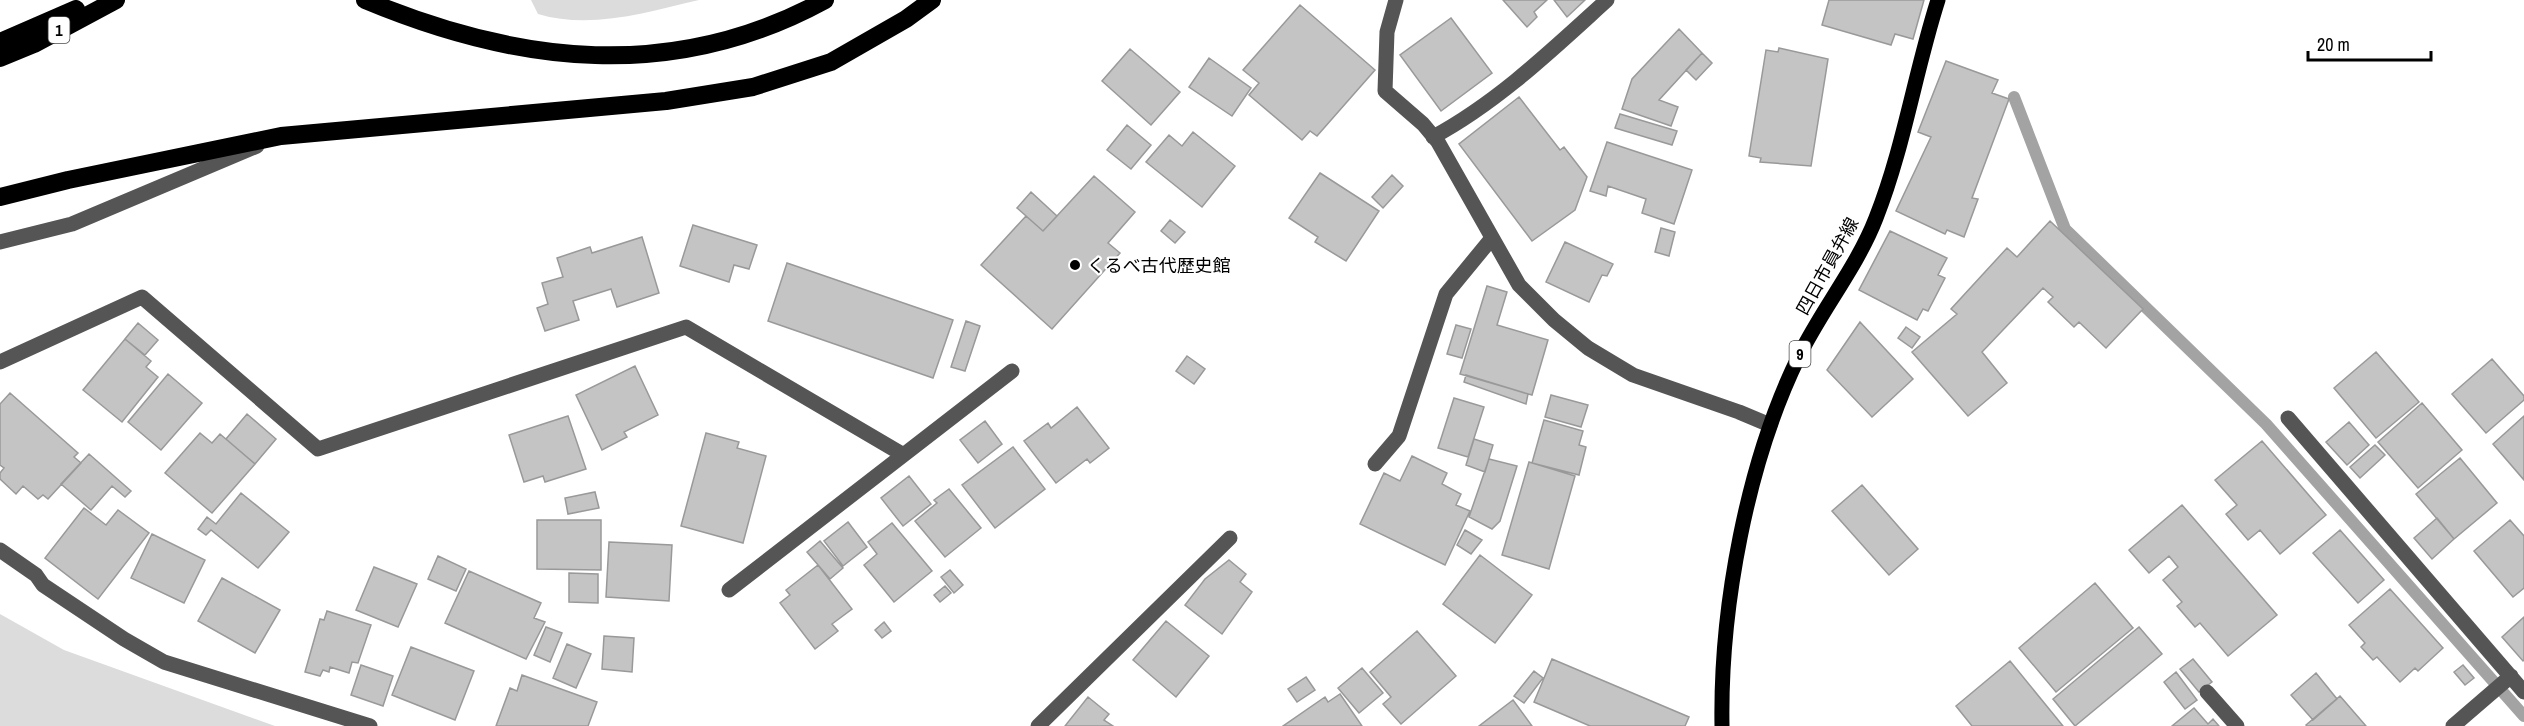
<svg xmlns="http://www.w3.org/2000/svg" width="2524" height="726" font-family="'Archivo Narrow','Noto Sans JP',sans-serif">
	<style>
		.green { fill: #dcdcdc }
		.lines { fill: none; stroke-linecap: round; stroke-linejoin: round }
		.stream { stroke: #a3a3a3; stroke-width: 12 }
		.building { fill: #c4c4c4; stroke: #999; stroke-width: 1.5 }
		.minor { stroke: #555; stroke-width: 15 }
		.major { stroke: #000; stroke-width: 15 }
		.highway { stroke: #000; stroke-width: 18 }
		.poi-dot { fill: #000; stroke: #fff; stroke-width: 2 }
		.labels { text-anchor: middle; dominant-baseline: central; stroke-width: 4.5; stroke-linejoin: round; paint-order: stroke }
		.shield { fill: #fff; stroke: #4c4c4c; stroke-width: 1.5 }
		.shield-label { font-size: 16px; font-weight: bold; fill: #000 }
		.poi-label { font-size: 18px; fill: #000; stroke: #fff; text-anchor: start }
		.street-label { font-size: 18px; fill: #000; stroke: #fff }
	</style>
	<rect width="100%" height="100%" fill="#fff"/>
	<path class="green" d="M 531,0 L 699,0 C 647,12 591,30 538,14 Z
		M 0,614 L 64,650 L 275,726 L 0,726 Z"/>
	<g class="lines">
		<path class="stream" d="M 2014,97 L 2065,229 L 2266,424 L 2524,716"/>
	</g>
	<path class="building" d="M 1503,0 L 1547,0 L 1534,12 L 1537,17 L 1527,27 Z
		M 1554,0 L 1585,0 L 1567,17 Z
		M 1829,0 L 1924,0 L 1913,39 L 1895,34 L 1891,45 L 1822,25 Z
		M 1300,5 L 1375,70 L 1317,136 L 1310,131 L 1302,140 L 1249,95 L 1259,83 L 1243,70 Z
		M 1451,18 L 1492,73 L 1441,111 L 1400,55 Z
		M 1679,29 L 1702,53 L 1659,100 L 1678,107 L 1671,126 L 1622,109 L 1632,79 Z
		M 1779,48 L 1828,59 L 1811,166 L 1760,162 L 1761,158 L 1749,156 L 1766,50 L 1778,52 Z
		M 1130,49 L 1180,92 L 1151,125 L 1102,81 Z
		M 1702,53 L 1712,63 L 1696,80 L 1686,70 Z
		M 1209,58 L 1251,88 L 1232,116 L 1189,87 Z
		M 1946,61 L 1998,80 L 1992,93 L 2009,99 L 1972,198 L 1978,199 L 1964,237 L 1947,230 L 1945,234 L 1896,211 L 1931,137 L 1918,132 Z
		M 1519,97 L 1560,150 L 1564,147 L 1587,177 L 1575,210 L 1532,241 L 1459,144 Z
		M 1620,114 L 1677,131 L 1672,145 L 1615,128 Z
		M 1127,125 L 1151,145 L 1131,169 L 1107,150 Z
		M 1193,132 L 1235,166 L 1202,207 L 1146,162 L 1169,135 L 1182,146 Z
		M 1607,142 L 1692,170 L 1674,224 L 1642,213 L 1646,199 L 1608,186 L 1606,196 L 1590,191 Z
		M 1320,173 L 1379,211 L 1346,261 L 1315,242 L 1318,237 L 1289,218 Z
		M 1392,175 L 1403,186 L 1383,208 L 1372,197 Z
		M 1094,176 L 1135,212 L 1108,243 L 1120,253 L 1052,329 L 981,265 L 1026,216 L 1043,231 Z
		M 1031,192 L 1057,216 L 1043,231 L 1017,208 Z
		M 1170,220 L 1185,232 L 1175,243 L 1161,231 Z
		M 2050,221 L 2143,309 L 2106,348 L 2079,322 L 2074,327 L 2048,302 L 2053,297 L 2043,288 L 1982,352 L 2007,383 L 1968,416 L 1912,352 L 1957,314 L 1951,309 L 2007,248 L 2017,257 Z
		M 693,225 L 757,245 L 749,269 L 734,265 L 729,282 L 680,266 Z
		M 1661,228 L 1675,232 L 1669,256 L 1655,252 Z
		M 1890,231 L 1947,258 L 1938,275 L 1945,278 L 1928,311 L 1923,309 L 1917,320 L 1859,290 Z
		M 642,237 L 659,293 L 617,307 L 611,289 L 573,301 L 579,320 L 545,331 L 537,308 L 548,304 L 542,283 L 563,277 L 557,258 L 590,247 L 592,253 Z
		M 1565,242 L 1613,264 L 1607,276 L 1602,275 L 1589,302 L 1546,282 Z
		M 787,263 L 953,320 L 933,378 L 768,321 Z
		M 1487,286 L 1507,292 L 1497,325 L 1548,340 L 1532,395 L 1460,374 Z
		M 966,321 L 980,326 L 965,371 L 951,367 Z
		M 1860,322 L 1913,379 L 1872,417 L 1827,370 Z
		M 138,323 L 158,340 L 145,355 L 125,339 Z
		M 1456,325 L 1471,329 L 1462,358 L 1447,354 Z
		M 1906,327 L 1920,337 L 1912,348 L 1898,338 Z
		M 125,339 L 151,361 L 146,367 L 158,377 L 122,422 L 83,390 Z
		M 2376,352 L 2419,402 L 2376,438 L 2334,388 Z
		M 1187,356 L 1205,369 L 1194,384 L 1176,371 Z
		M 2492,359 L 2524,396 L 2524,400 L 2486,433 L 2452,394 Z
		M 635,366 L 658,415 L 624,432 L 627,437 L 602,450 L 576,395 Z
		M 168,374 L 202,403 L 161,450 L 128,422 Z
		M 1466,375 L 1528,394 L 1526,404 L 1464,382 Z
		M 10,393 L 78,453 L 74,457 L 81,463 L 48,499 L 43,495 L 38,499 L 23,486 L 16,494 L 0,479 L 0,473 L 4,468 L 0,465 L 0,404 Z
		M 1551,395 L 1588,405 L 1581,427 L 1545,417 Z
		M 1454,398 L 1484,407 L 1468,457 L 1438,448 Z
		M 2422,403 L 2462,450 L 2418,488 L 2378,442 Z
		M 1077,407 L 1109,448 L 1090,463 L 1087,459 L 1056,483 L 1024,441 L 1048,423 L 1051,428 Z
		M 247,414 L 276,439 L 255,464 L 226,439 Z
		M 568,416 L 586,469 L 545,482 L 543,476 L 524,482 L 509,435 Z
		M 2524,416 L 2524,480 L 2493,444 Z
		M 1544,420 L 1583,431 L 1579,445 L 1586,447 L 1579,475 L 1532,463 Z
		M 985,421 L 1002,444 L 978,463 L 960,440 Z
		M 2349,422 L 2369,445 L 2347,465 L 2326,442 Z
		M 200,433 L 212,443 L 220,434 L 255,464 L 212,513 L 165,473 Z
		M 706,433 L 739,442 L 737,448 L 766,456 L 743,543 L 681,526 Z
		M 1474,439 L 1493,445 L 1485,472 L 1466,465 Z
		M 2262,441 L 2326,515 L 2280,554 L 2260,530 L 2248,540 L 2226,514 L 2237,505 L 2215,480 Z
		M 2375,445 L 2385,455 L 2360,478 L 2350,467 Z
		M 1013,447 L 1045,489 L 995,528 L 962,485 Z
		M 89,454 L 131,491 L 125,497 L 112,486 L 91,510 L 61,484 Z
		M 1412,456 L 1447,473 L 1442,484 L 1461,494 L 1456,505 L 1470,511 L 1445,565 L 1360,524 L 1384,473 L 1400,481 Z
		M 2460,458 L 2497,503 L 2454,539 L 2416,494 Z
		M 1489,459 L 1517,466 L 1500,521 L 1492,529 L 1469,517 Z
		M 1529,462 L 1575,476 L 1549,569 L 1502,555 Z
		M 909,476 L 931,504 L 903,526 L 881,498 Z
		M 1862,485 L 1918,549 L 1889,575 L 1832,511 Z
		M 949,489 L 981,528 L 945,557 L 915,521 L 937,503 L 934,500 Z
		M 595,492 L 599,508 L 568,514 L 565,498 Z
		M 241,493 L 289,532 L 258,568 L 211,530 L 206,535 L 198,529 L 207,517 L 216,524 Z
		M 2182,505 L 2277,615 L 2228,656 L 2200,623 L 2195,627 L 2177,606 L 2182,602 L 2163,580 L 2178,567 L 2169,556 L 2149,573 L 2129,550 Z
		M 84,508 L 106,525 L 118,510 L 149,533 L 98,599 L 45,558 Z
		M 2437,518 L 2454,539 L 2432,559 L 2414,538 Z
		M 537,520 L 601,520 L 601,570 L 537,569 Z
		M 2510,520 L 2524,536 L 2524,588 L 2513,597 L 2474,551 Z
		M 848,522 L 867,547 L 843,566 L 824,541 Z
		M 892,523 L 932,571 L 894,602 L 864,565 L 877,554 L 868,542 Z
		M 1465,530 L 1482,540 L 1471,554 L 1457,545 Z
		M 2340,530 L 2384,580 L 2358,603 L 2313,553 Z
		M 152,534 L 205,560 L 184,603 L 131,578 Z
		M 820,541 L 843,568 L 830,579 L 807,552 Z
		M 609,542 L 672,545 L 669,601 L 606,597 Z
		M 1480,555 L 1532,595 L 1495,643 L 1443,604 Z
		M 438,556 L 466,569 L 456,591 L 428,579 Z
		M 1229,560 L 1246,574 L 1240,582 L 1252,592 L 1222,634 L 1185,605 L 1205,579 Z
		M 818,565 L 852,609 L 832,624 L 838,631 L 815,649 L 780,603 L 790,595 L 786,590 Z
		M 374,567 L 417,584 L 398,627 L 356,610 Z
		M 950,570 L 963,585 L 954,593 L 941,577 Z
		M 469,571 L 541,603 L 534,618 L 545,622 L 526,659 L 445,623 Z
		M 569,573 L 598,574 L 598,603 L 569,602 Z
		M 222,578 L 280,610 L 255,653 L 198,621 Z
		M 2095,583 L 2133,628 L 2056,692 L 2019,648 Z
		M 945,586 L 951,593 L 940,602 L 934,595 Z
		M 2390,589 L 2443,648 L 2418,671 L 2415,668 L 2400,682 L 2377,657 L 2373,660 L 2361,647 L 2365,643 L 2349,625 Z
		M 327,611 L 371,625 L 358,663 L 352,662 L 349,673 L 330,667 L 329,672 L 323,670 L 320,676 L 305,672 L 320,619 L 324,620 Z
		M 2524,617 L 2524,660 L 2523,661 L 2502,637 Z
		M 1166,621 L 1209,656 L 1176,697 L 1133,660 Z
		M 884,622 L 891,631 L 882,638 L 875,630 Z
		M 546,627 L 562,633 L 550,662 L 534,655 Z
		M 2139,627 L 2162,654 L 2075,726 L 2053,699 Z
		M 1417,631 L 1456,676 L 1401,724 L 1383,704 L 1391,697 L 1370,672 Z
		M 604,636 L 634,638 L 632,672 L 602,669 Z
		M 567,644 L 591,654 L 576,688 L 553,678 Z
		M 411,647 L 474,671 L 455,720 L 392,695 Z
		M 1552,659 L 1689,717 L 1685,726 L 1590,726 L 1534,702 Z
		M 2193,659 L 2212,682 L 2199,692 L 2180,669 Z
		M 2010,661 L 2063,726 L 1972,726 L 1956,706 Z
		M 361,665 L 393,676 L 383,706 L 351,695 Z
		M 2463,665 L 2474,678 L 2465,685 L 2454,672 Z
		M 1362,668 L 1383,693 L 1359,713 L 1338,688 Z
		M 1534,671 L 1543,678 L 1524,703 L 1514,696 Z
		M 2176,672 L 2197,700 L 2185,709 L 2164,682 Z
		M 2316,673 L 2337,699 L 2313,720 L 2291,695 Z
		M 522,675 L 597,702 L 588,726 L 496,726 L 510,688 L 517,691 Z
		M 1306,677 L 1315,690 L 1297,702 L 1288,689 Z
		M 1340,694 L 1362,726 L 1283,726 L 1325,697 L 1328,702 Z
		M 2340,696 L 2366,726 L 2307,726 L 2306,725 Z
		M 1088,697 L 1109,714 L 1104,720 L 1113,726 L 1065,726 Z
		M 1513,700 L 1532,726 L 1479,726 Z
		M 2194,708 L 2208,724 L 2213,719 L 2219,726 L 2172,726 Z"/>
	<g class="lines">
		<path class="minor" d="M 1396,0 L 1387,32 L 1385,91 L 1423,124 L 1438,142 L 1519,285 L 1554,320 L 1588,348 L 1633,375 L 1739,412 L 1770,425
			M 1433,137 C 1498,102 1553,49 1607,0
			M 0,242 L 72,224 L 257,146
			M 0,362 L 142,297 L 318,449 L 686,327 L 902,454
			M 2288,418 L 2524,692
			M 1375,464 L 1399,436 L 1446,294 L 1492,238
			M 0,550 L 36,575 L 43,585 L 124,639 L 164,662 L 370,726
			M 729,590 L 1012,371
			M 2207,692 L 2237,726
			M 1038,726 L 1230,538
			M 2453,726 L 2511,676"/>
		<path class="major" d="M 1722,726 C 1720,608 1747,462 1799,356 C 1822,309 1857,267 1876,218 C 1904,147 1915,72 1938,0"/>
		<path class="highway" d="M 365,0 C 518,64 673,83 825,0
			M 0,42 L 76,9
			M 0,58 L 34,44 L 116,0
			M 0,197 L 68,180 L 281,136 L 666,101 L 753,87 L 831,62 L 906,19 L 932,0"/>
	</g>
	<circle class="poi-dot" cx="1075" cy="265" r="6"/>
	<g class="labels">
		<g class="shield">
			<rect x="48.5" y="17" width="21" height="26" rx="4.5"/>
			<rect x="1789.5" y="341" width="21" height="26" rx="4.5"/>
		</g>
		<g class="shield-label">
			<text x="59" y="30">1</text>
			<text x="1800" y="354">9</text>
		</g>
		<g class="poi-label">
			<text x="1087" y="265">くるべ古代歴史館</text>
		</g>
		<g class="street-label">
			<text transform="translate(1827 266) rotate(-61)">四日市員弁線</text>
		</g>
	</g>
	<path d="M2308 51v9h123v-9" fill="none" stroke="#000000" stroke-width="3"/>
	<text x="2317" y="51" font-size="18" fill="#000000" stroke="#ffffff" stroke-width="4.5" paint-order="stroke">20 m</text>
</svg>
